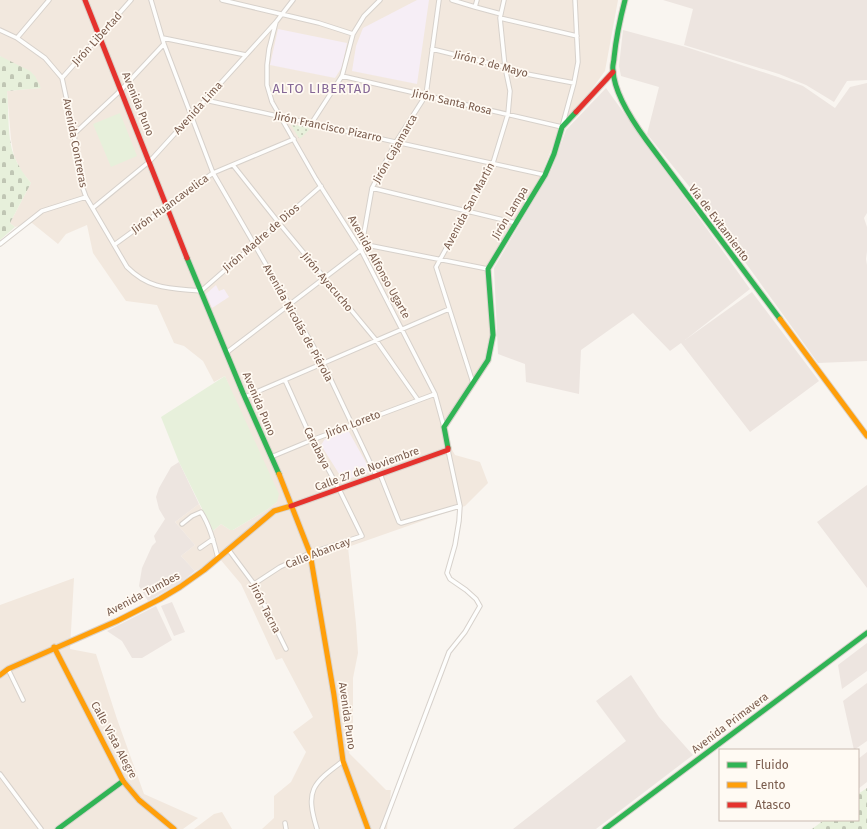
<svg xmlns="http://www.w3.org/2000/svg" width="867" height="829" font-family="'Fira Sans',sans-serif">
	<style>
		.residential { fill: #f2e8de }
		.industrial { fill: #ede5e0 }
		.education { fill: #f6eef6 }
		.grass { fill: url(#grass-dots) }
		.cemetery { fill: url(#cemetery-stones) }
		.pitch { fill: #e7f0db }
		.lines { fill: none; stroke-linecap: round; stroke-linejoin: round }
		.street-casing { stroke: #d7d1cb; stroke-width: 5.5 }
		.fast-casing { stroke: #d9d2cb; stroke-width: 7 }
		.slow-casing { stroke: #d9d2cb; stroke-width: 7 }
		.jam-casing { stroke: #d9d2cb; stroke-width: 7 }
		.street { stroke: #fefefd; stroke-width: 3.5 }
		.fast { stroke: #30b455; stroke-width: 5 }
		.slow { stroke: #ff9f0a; stroke-width: 5 }
		.jam { stroke: #e5322d; stroke-width: 5 }
		.labels { text-anchor: middle; dominant-baseline: central; stroke-width: 3.5; stroke-linejoin: round; paint-order: stroke }
		.street-label { font-size: 11px; fill: #7a5c4d; stroke: #fffaf3 }
		.quarter-label { font-size: 13px; letter-spacing: 1px; fill: #846695; stroke: #fffaf3 }
	</style>
	<defs>
		<pattern id="grass-dots" width="8" height="8" patternUnits="userSpaceOnUse"><rect width="8" height="8" fill="#e7f0db"/><path d="M2 2h.1M6 6h.1" fill="none" stroke="#c0c6b4" stroke-width="1.8" stroke-linecap="round"/></pattern>
		<pattern id="cemetery-stones" width="16" height="16" patternUnits="userSpaceOnUse"><rect width="16" height="16" fill="#e7f0db"/><path d="M2 7V4a2 2 0 0 1 4 0v3zM10 15v-3a2 2 0 0 1 4 0v3z" fill="#c0c6b4"/></pattern>
	</defs>
	<rect width="100%" height="100%" fill="#f9f5f0"/>
	<path class="residential" d="M 0,0 L 618,0 L 605,71 L 555,140 L 530,203 L 485,273 L 491,334 L 486,360 L 442,432 L 455,455 L 480,462 L 488,483 L 465,506 L 348,547 L 356,624 L 358,653 L 353,678 L 353,736 L 349,753 L 386,790 L 391,790 L 387,829 L 262,829 L 274,818 L 274,796 L 291,782 L 306,752 L 293,732 L 313,717 L 282,658 L 276,660 L 241,584 L 220,559 L 195,571 L 181,556 L 195,545 L 175,522 L 199,504 L 213,531 L 221,524 L 230,530 L 233,530 L 268,509 L 277,502 L 225,376 L 214,382 L 203,361 L 184,346 L 174,343 L 157,305 L 126,301 L 93,253 L 87,225 L 66,234 L 58,244 L 32,223 L 15,227 L 10,223 L 31,183 L 21,171 L 14,156 L 11,139 L 7,91 L 41,88 L 0,56 Z
		M 74,578 L 70,649 L 96,654 L 117,719 L 144,794 L 198,818 L 183,829 L 0,829 L 0,605 Z
		M 222,812 L 232,829 L 194,829 L 214,814 Z"/>
	<path class="industrial" d="M 663,0 L 867,0 L 867,80 L 847,81 L 834,102 L 806,85 L 779,74 L 684,45 L 693,9 Z
		M 623,30 L 686,47 L 778,77 L 803,86 L 835,108 L 850,87 L 867,83 L 867,213 L 864,218 L 867,227 L 867,251 L 866,259 L 867,265 L 867,361 L 818,363 L 701,201 L 647,134 L 659,87 L 621,76 L 619,66 Z
		M 606,88 L 750,289 L 685,340 L 752,292 L 819,381 L 750,432 L 681,343 L 670,351 L 633,313 L 581,350 L 579,394 L 526,382 L 525,364 L 498,354 L 494,268 L 552,169 L 566,130 Z
		M 179,462 L 199,504 L 175,522 L 195,545 L 181,556 L 195,571 L 180,583 L 148,601 L 139,586 L 142,568 L 152,546 L 156,542 L 154,536 L 165,519 L 159,509 L 156,497 L 159,488 L 171,467 Z
		M 867,485 L 867,588 L 817,522 Z
		M 172,602 L 185,632 L 174,636 L 161,606 Z
		M 156,606 L 172,640 L 142,658 L 132,658 L 122,641 L 107,631 Z
		M 867,643 L 867,671 L 842,689 L 838,665 Z
		M 631,675 L 659,717 L 693,755 L 596,829 L 513,829 L 626,741 L 596,701 Z
		M 867,683 L 867,741 L 854,750 L 843,701 Z
		M 867,752 L 867,782 L 858,789 L 858,759 Z"/>
	<path class="education" d="M 417,0 L 429,0 L 417,84 L 352,71 L 356,46 L 363,28 Z
		M 278,29 L 347,43 L 342,67 L 335,78 L 270,65 Z
		M 216,285 L 219,291 L 224,289 L 229,297 L 212,308 L 206,294 Z
		M 344,431 L 349,432 L 369,468 L 369,472 L 345,480 L 341,477 L 321,445 L 325,439 Z"/>
	<path class="grass" d="M 291,125 L 309,126 L 310,129 L 301,138 L 299,138 Z"/>
	<path class="cemetery" d="M 0,56 L 30,71 L 35,76 L 41,88 L 7,91 C 9,111 7,138 14,156 C 18,166 24,175 31,183 L 10,223 L 15,227 L 0,240 Z
		M 867,788 L 867,829 L 812,829 L 824,820 L 858,820 L 858,794 Z"/>
	<path class="pitch" d="M 120,113 L 137,156 L 111,167 L 93,124 Z
		M 225,376 L 279,494 L 277,502 L 268,509 L 233,530 L 230,530 L 221,524 L 213,531 L 179,462 L 161,417 Z"/>
	<g class="lines">
		<g class="street-casing">
			<path id="street" d="M 151,0 L 164,44 L 213,173 L 323,363 L 376,475
				M 222,0 L 319,23 L 353,34
				M 452,0 L 475,7 L 501,14
				M 475,7 L 477,0
				M 500,18 L 577,36
				M 276,22 L 269,49 L 267,65 L 267,85 L 272,102 L 316,179 L 361,250 L 435,394 L 444,427
				M 0,30 L 17,38 L 45,58 L 62,78 L 74,134 L 81,183 L 86,197 L 127,267 C 150,290 171,288 201,291 L 321,186
				M 17,38 L 49,0
				M 163,38 L 246,55
				M 432,49 L 505,67 L 511,71 L 574,83
				M 342,76 L 562,127 L 574,83 L 578,62 L 575,0
				M 62,78 L 131,0
				M 205,100 L 545,175
				M 311,124 L 342,76 L 353,34 L 364,16 L 380,0
				M 74,134 L 121,90 L 164,44
				M 233,165 L 279,223 L 376,340 L 418,400
				M 372,188 L 516,223
				M 94,207 L 150,161 L 276,22 L 293,0
				M 0,244 L 42,211 L 86,197
				M 362,244 L 488,269
				M 114,245 L 213,173 L 294,139
				M 226,353 L 361,250 L 372,188 L 396,142 L 426,95 L 439,0
				M 473,383 L 436,267 L 493,163 L 508,114 L 510,91 L 505,67 L 500,18 L 504,0
				M 245,397 L 449,309
				M 271,457 L 312,440 L 435,394
				M 380,474 L 399,522 L 401,523 L 460,506
				M 182,524 L 192,516 L 201,512 C 210,526 214,543 218,558
				M 200,548 L 213,539
				M 228,549 L 254,584 L 286,649
				M 254,584 L 280,567 L 310,553 L 362,536 L 339,489 L 312,440 L 285,380
				M 8,669 L 23,700
				M 0,774 L 41,829
				M 285,823 L 286,829
				M 317,829 C 305,790 312,784 343,761
				M 382,829 L 449,652 L 465,632 L 480,606 L 476,599 L 466,590 L 450,579 L 447,573 L 455,545 L 459,521 L 460,506 L 448,450"/>
		</g>
		<g class="fast-casing">
			<path id="fast" d="M 625,0 C 620,19 616,38 614,58 C 614,62 612,66 613,70 C 614,94 633,122 647,141 L 780,319
				M 187,258 L 243,393 L 279,474
				M 448,448 L 444,427 L 488,360 L 493,335 L 488,269 L 545,175 L 554,154 L 562,127 L 576,112
				M 58,829 L 123,781
				M 605,829 L 867,633"/>
		</g>
		<g class="slow-casing">
			<path id="slow" d="M 780,319 L 867,436
				M 279,474 L 310,553 L 334,695 L 343,761 L 368,829
				M 54,647 L 123,781 L 139,800 L 174,829
				M 0,675 L 8,669 L 117,621 L 160,599 L 180,587 L 204,570 L 274,511 L 291,506"/>
		</g>
		<g class="jam-casing">
			<path id="jam" d="M 85,0 L 187,258
				M 576,112 L 613,72
				M 291,506 L 448,450 L 448,448"/>
		</g>
		<use href="#street" class="street"/>
		<use href="#fast" class="fast"/>
		<use href="#slow" class="slow"/>
		<use href="#jam" class="jam"/>
	</g>
	<g class="labels">
		<g class="street-label">
			<text transform="translate(97 39) rotate(-48)">Jirón Libertad</text>
			<text transform="translate(491 64) rotate(15)">Jirón 2 de Mayo</text>
			<text transform="translate(452 102) rotate(13)">Jirón Santa Rosa</text>
			<text transform="translate(138 104) rotate(68)">Avenida Puno</text>
			<text transform="translate(198 108) rotate(-48)">Avenida Lima</text>
			<text transform="translate(328 127) rotate(12)">Jirón Francisco Pizarro</text>
			<text transform="translate(75 143) rotate(79)">Avenida Contreras</text>
			<text transform="translate(395 149) rotate(-60)">Jirón Cajamarca</text>
			<text transform="translate(170 204) rotate(-36)">Jirón Huancavelica</text>
			<text transform="translate(469 206) rotate(-62)">Avenida San Martín</text>
			<text transform="translate(510 213) rotate(-59)">Jirón Lampa</text>
			<text transform="translate(719 223) rotate(53)">Vía de Evitamiento</text>
			<text transform="translate(261 238) rotate(-41)">Jirón Madre de Dios</text>
			<text transform="translate(379 267) rotate(61)">Avenida Alfonso Ugarte</text>
			<text transform="translate(327 282) rotate(50)">Jirón Ayacucho</text>
			<text transform="translate(298 323) rotate(61)">Avenida Nicolás de Piérola</text>
			<text transform="translate(259 404) rotate(67)">Avenida Puno</text>
			<text transform="translate(353 424) rotate(-21)">Jirón Loreto</text>
			<text transform="translate(317 448) rotate(63)">Carabaya</text>
			<text transform="translate(367 469) rotate(-20)">Calle 27 de Noviembre</text>
			<text transform="translate(318 553) rotate(-21)">Calle Abancay</text>
			<text transform="translate(143 594) rotate(-28)">Avenida Tumbes</text>
			<text transform="translate(265 608) rotate(63)">Jirón Tacna</text>
			<text transform="translate(347 716) rotate(82)">Avenida Puno</text>
			<text transform="translate(730 723) rotate(-37)">Avenida Primavera</text>
			<text transform="translate(114 740) rotate(62)">Calle Vista Alegre</text>
		</g>
		<g class="quarter-label">
			<text x="322" y="88">ALTO LIBERTAD</text>
		</g>
	</g>
	<rect x="719" y="749" width="140" height="72" fill="#fffaf3" stroke="#cabbb1"/>
	<rect x="727" y="762" width="20" height="6" fill="#30b455" stroke="#cabbb1"/>
	<text x="755" y="769" font-size="12" fill="#7a5c4d">Fluido</text>
	<rect x="727" y="782" width="20" height="6" fill="#ff9f0a" stroke="#cabbb1"/>
	<text x="755" y="789" font-size="12" fill="#7a5c4d">Lento</text>
	<rect x="727" y="802" width="20" height="6" fill="#e5322d" stroke="#cabbb1"/>
	<text x="755" y="809" font-size="12" fill="#7a5c4d">Atasco</text>
</svg>
